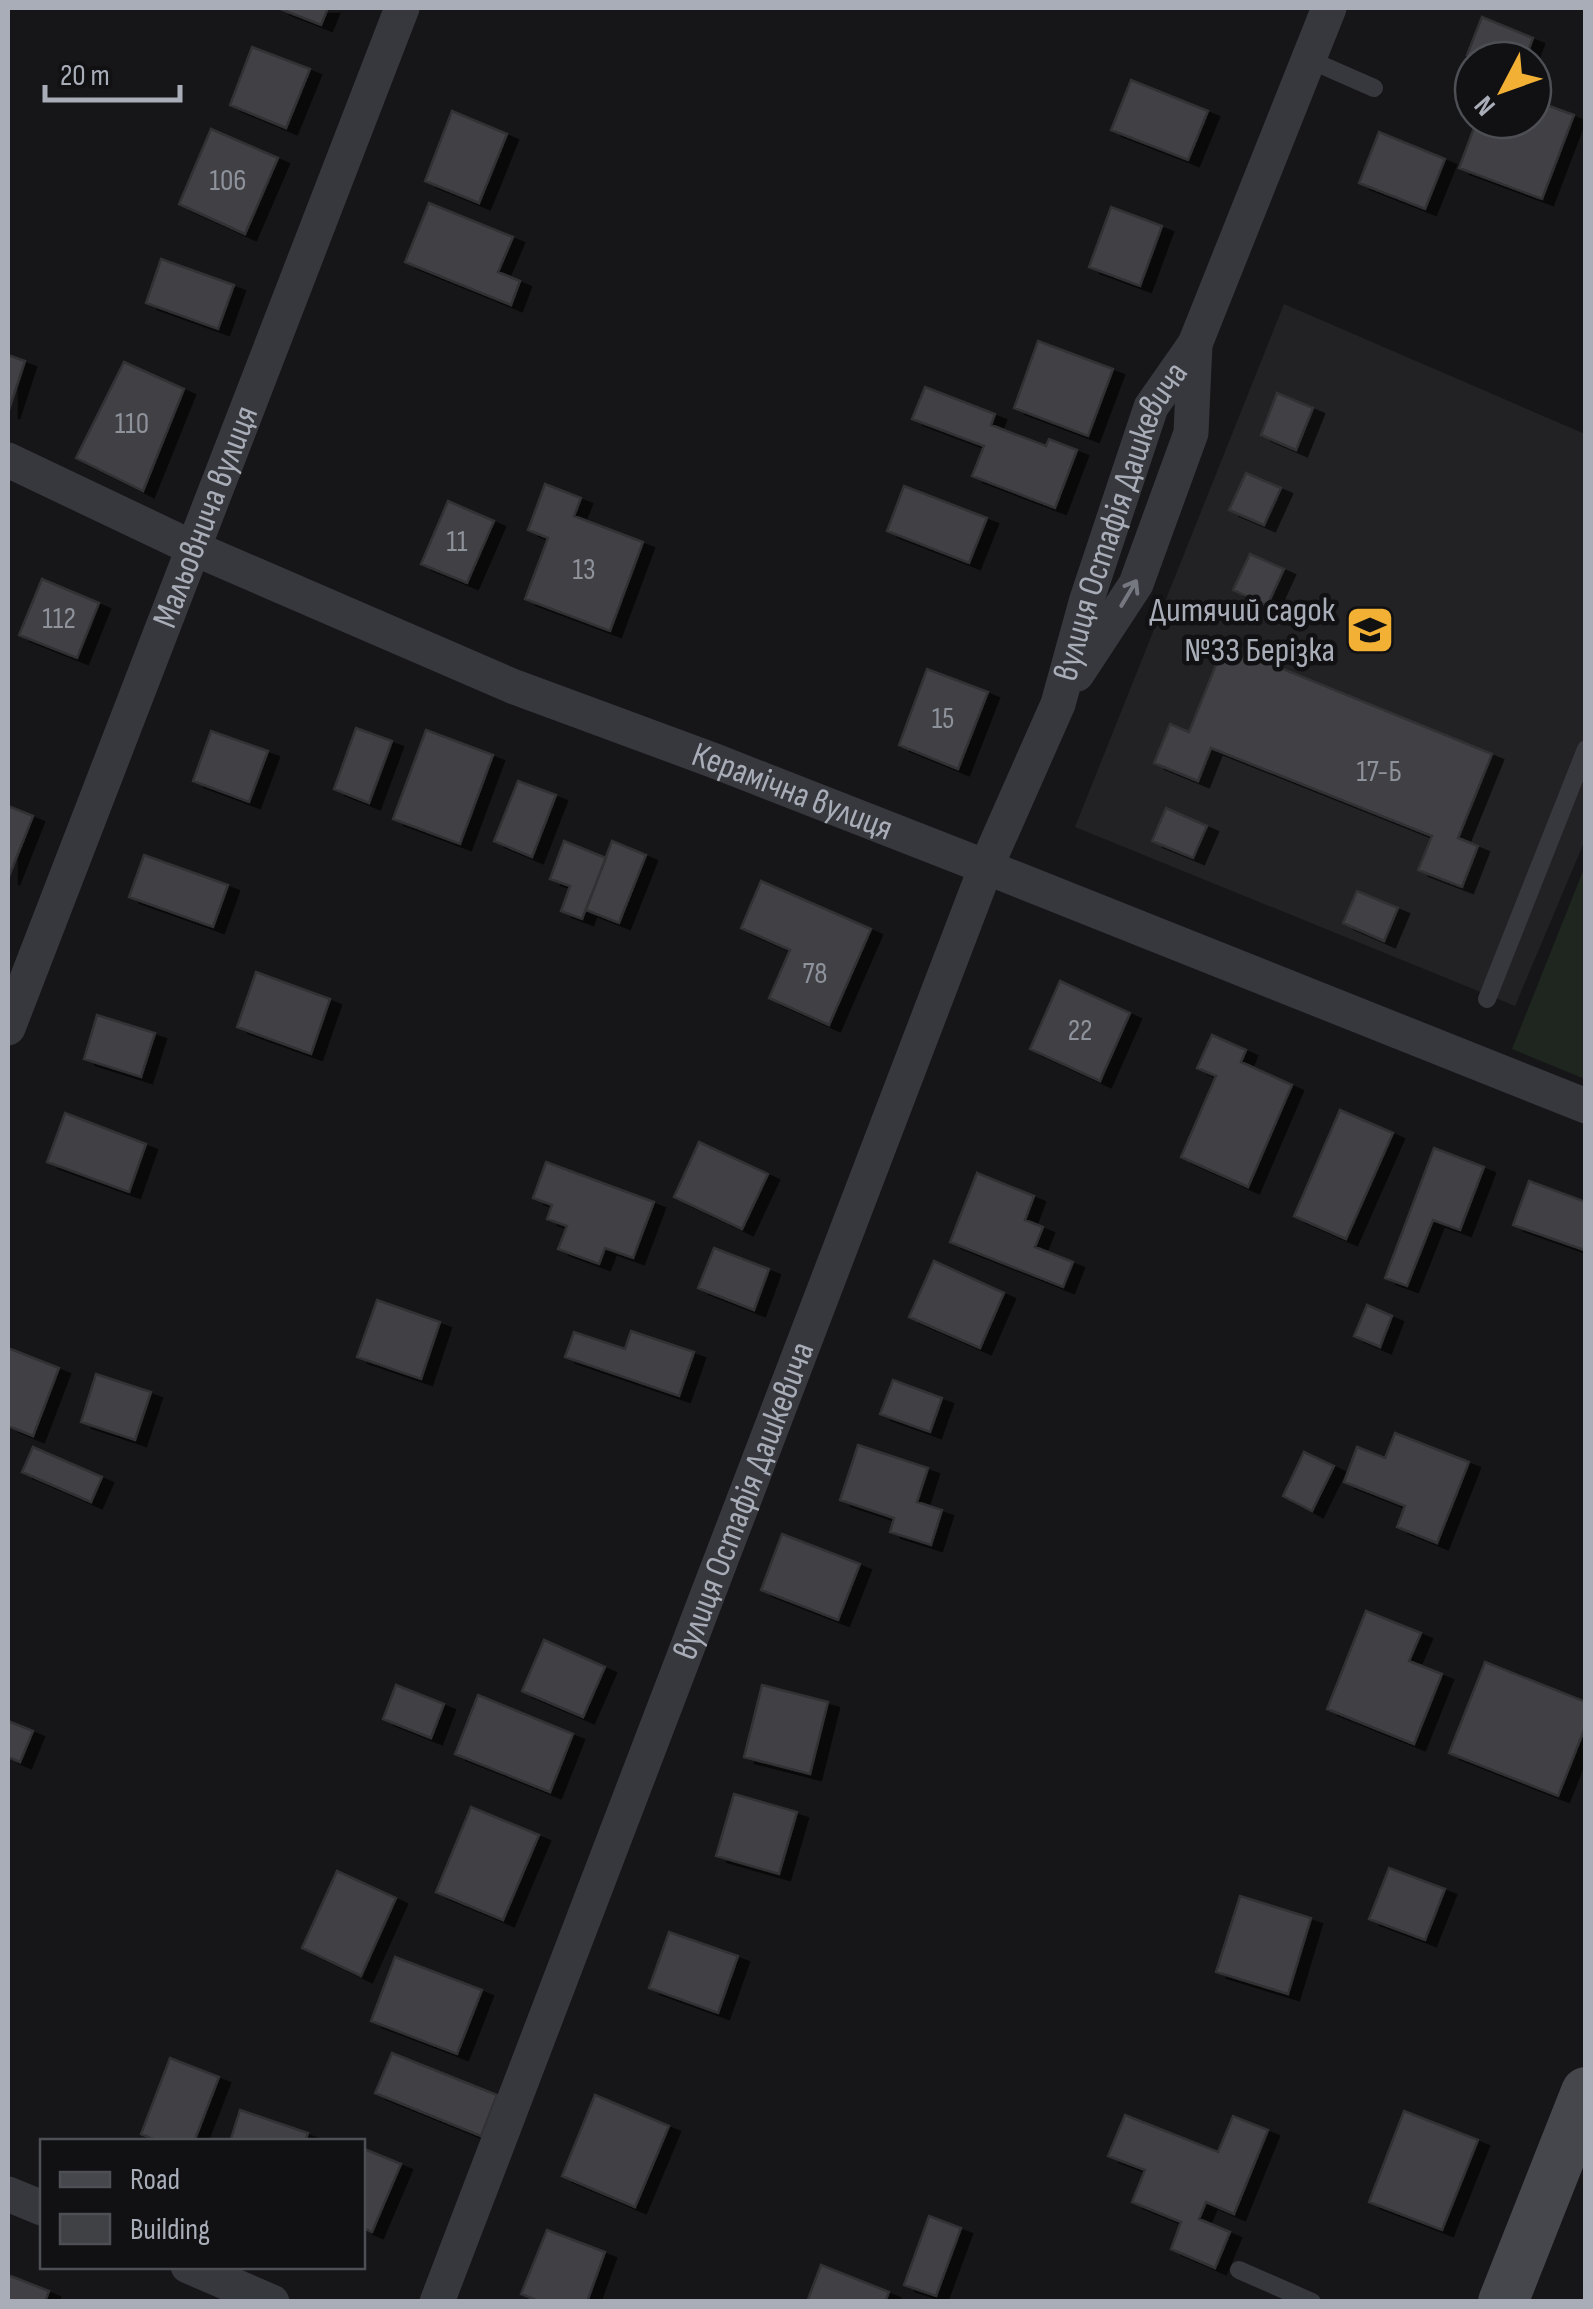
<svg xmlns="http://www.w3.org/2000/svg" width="1593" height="2309" font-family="'Sofia Sans Condensed',sans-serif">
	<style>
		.built { fill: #222225 }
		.green { fill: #1e261f }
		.building { fill: #404145; stroke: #303034; stroke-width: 2.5; filter: url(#shadow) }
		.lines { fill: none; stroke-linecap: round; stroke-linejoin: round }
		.lane { stroke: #37383d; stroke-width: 18 }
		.street { stroke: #37383d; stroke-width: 35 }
		.secondary { stroke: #45474d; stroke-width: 50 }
		.oneway { stroke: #757881 }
		.labels { text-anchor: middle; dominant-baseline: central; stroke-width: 9; stroke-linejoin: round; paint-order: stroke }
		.number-label { font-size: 30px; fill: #8e929b }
		.street-label { font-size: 35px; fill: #a8adb8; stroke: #111113 }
		.poi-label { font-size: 35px; fill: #a8adb8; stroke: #111113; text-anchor: end }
	</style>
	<defs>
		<filter id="shadow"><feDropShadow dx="11" dy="6" stdDeviation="0" flood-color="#0009"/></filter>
	</defs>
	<rect width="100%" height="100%" fill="#161618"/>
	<path class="built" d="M 1284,304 L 1585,434 L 1585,840 L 1515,1006 L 1075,827 Z"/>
	<path class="green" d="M 1585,866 L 1585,1079 L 1512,1049 Z"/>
	<path class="building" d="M 278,8 L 328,8 L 321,25 Z
		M 1482,17 L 1533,38 L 1525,60 L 1479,60 L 1467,55 Z
		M 252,47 L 310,69 L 286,128 L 230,105 Z
		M 1131,80 L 1208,111 L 1188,160 L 1111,130 Z
		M 1533,100 L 1574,115 L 1542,199 L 1459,168 L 1477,120 L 1533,120 Z
		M 452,111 L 507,134 L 479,203 L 425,181 Z
		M 211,129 L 278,158 L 245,234 L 179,204 Z
		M 1379,132 L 1445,159 L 1425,209 L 1359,183 Z
		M 429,203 L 513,237 L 498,272 L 520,281 L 511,305 L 405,262 Z
		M 1111,207 L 1162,226 L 1140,286 L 1089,267 Z
		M 161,259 L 234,285 L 218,329 L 146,303 Z
		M 1038,341 L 1113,369 L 1088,436 L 1014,408 Z
		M 8,355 L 25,361 L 8,413 Z
		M 124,362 L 184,389 L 143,491 L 76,458 Z
		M 925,387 L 995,414 L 991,425 L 1046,446 L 1049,439 L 1077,450 L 1055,508 L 972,476 L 984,446 L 912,419 Z
		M 1277,393 L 1313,408 L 1296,450 L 1261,435 Z
		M 1246,473 L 1281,488 L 1264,525 L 1229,510 Z
		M 545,484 L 581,498 L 574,516 L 643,542 L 610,631 L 525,599 L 548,538 L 528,530 Z
		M 904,486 L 987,518 L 969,563 L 887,531 Z
		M 448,501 L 494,521 L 467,583 L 421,564 Z
		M 1250,554 L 1284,569 L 1267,606 L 1233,590 Z
		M 42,579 L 99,603 L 77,658 L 19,635 Z
		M 1224,645 L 1492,754 L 1458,838 L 1478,846 L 1462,887 L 1418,870 L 1432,836 L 1211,748 L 1198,781 L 1154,763 L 1170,724 L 1189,732 Z
		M 927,669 L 988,692 L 958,769 L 899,745 Z
		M 356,728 L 392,741 L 369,803 L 334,789 Z
		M 426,730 L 493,755 L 460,844 L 393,819 Z
		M 211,731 L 268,751 L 249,802 L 193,781 Z
		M 518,781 L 556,795 L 532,857 L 494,841 Z
		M 8,806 L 33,816 L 8,879 Z
		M 1166,808 L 1207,826 L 1193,858 L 1152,841 Z
		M 564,841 L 606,858 L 582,919 L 561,911 L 570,886 L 550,879 Z
		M 612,841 L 646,855 L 619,923 L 586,910 Z
		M 144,855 L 228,885 L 213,927 L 129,897 Z
		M 761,881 L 871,929 L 829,1025 L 769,998 L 790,950 L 741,928 Z
		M 1357,891 L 1398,908 L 1384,941 L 1343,923 Z
		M 256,972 L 330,999 L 311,1054 L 237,1027 Z
		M 1060,981 L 1130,1013 L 1100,1081 L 1030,1049 Z
		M 97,1015 L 155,1033 L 141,1077 L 84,1059 Z
		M 1212,1035 L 1246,1050 L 1241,1062 L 1292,1085 L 1248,1187 L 1181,1157 L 1216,1076 L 1197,1068 Z
		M 1340,1110 L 1393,1133 L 1346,1239 L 1294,1216 Z
		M 65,1113 L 146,1144 L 129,1192 L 47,1162 Z
		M 699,1142 L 768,1174 L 742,1229 L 674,1197 Z
		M 1434,1148 L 1484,1167 L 1460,1230 L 1433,1220 L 1407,1286 L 1385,1278 Z
		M 546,1162 L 654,1202 L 633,1258 L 605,1248 L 599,1264 L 558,1249 L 567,1226 L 547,1219 L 552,1205 L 533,1198 Z
		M 977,1173 L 1034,1196 L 1025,1220 L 1043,1227 L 1035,1247 L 1073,1262 L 1063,1287 L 950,1242 Z
		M 1529,1181 L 1586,1202 L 1584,1250 L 1513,1225 Z
		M 714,1248 L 769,1269 L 754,1310 L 698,1288 Z
		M 934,1261 L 1004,1293 L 980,1348 L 909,1317 Z
		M 377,1300 L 440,1322 L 421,1379 L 357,1357 Z
		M 1367,1305 L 1392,1316 L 1380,1347 L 1354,1336 Z
		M 631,1331 L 694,1352 L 679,1396 L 565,1357 L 574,1332 L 625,1349 Z
		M 8,1348 L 59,1368 L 33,1436 L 8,1426 Z
		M 96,1374 L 151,1392 L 135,1440 L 81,1422 Z
		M 893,1380 L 942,1398 L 930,1432 L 880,1414 Z
		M 1395,1433 L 1469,1462 L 1437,1543 L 1397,1527 L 1405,1506 L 1344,1482 L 1357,1447 L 1385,1458 Z
		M 858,1445 L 928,1468 L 917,1502 L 942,1510 L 931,1545 L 890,1532 L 894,1518 L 840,1500 Z
		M 33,1447 L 102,1477 L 91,1502 L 22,1472 Z
		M 1304,1452 L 1334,1466 L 1312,1511 L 1283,1496 Z
		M 782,1534 L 860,1564 L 838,1620 L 761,1590 Z
		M 1366,1611 L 1421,1633 L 1409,1661 L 1442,1674 L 1414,1744 L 1327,1709 Z
		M 544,1640 L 605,1667 L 583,1717 L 522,1691 Z
		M 1485,1662 L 1586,1702 L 1586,1725 L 1558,1796 L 1449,1753 Z
		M 396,1685 L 444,1704 L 431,1738 L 383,1719 Z
		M 762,1685 L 828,1702 L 810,1774 L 744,1757 Z
		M 478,1695 L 573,1734 L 550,1792 L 455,1754 Z
		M 8,1721 L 33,1731 L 20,1762 L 8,1757 Z
		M 734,1794 L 797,1812 L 779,1874 L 716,1856 Z
		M 471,1807 L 539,1835 L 503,1920 L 436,1892 Z
		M 1389,1868 L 1445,1889 L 1425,1940 L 1369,1919 Z
		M 337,1871 L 396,1898 L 361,1976 L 302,1948 Z
		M 1240,1896 L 1311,1918 L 1288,1994 L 1216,1972 Z
		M 669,1932 L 738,1956 L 718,2013 L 649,1988 Z
		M 395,1957 L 482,1990 L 457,2054 L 371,2021 Z
		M 392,2053 L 497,2095 L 481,2136 L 375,2093 Z
		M 170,2058 L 219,2077 L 194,2142 L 160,2142 L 141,2134 Z
		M 595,2095 L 669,2126 L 635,2207 L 562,2176 Z
		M 240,2110 L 308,2133 L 305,2142 L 230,2142 Z
		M 1404,2111 L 1478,2140 L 1442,2230 L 1369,2202 Z
		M 1125,2115 L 1218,2152 L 1233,2116 L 1268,2130 L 1234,2214 L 1206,2202 L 1199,2219 L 1230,2232 L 1215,2268 L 1171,2249 L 1181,2222 L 1132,2202 L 1145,2170 L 1108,2156 Z
		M 362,2148 L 401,2164 L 372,2232 L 362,2228 Z
		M 929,2216 L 961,2228 L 936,2296 L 904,2285 Z
		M 547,2230 L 605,2252 L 587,2302 L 541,2302 L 521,2294 Z
		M 821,2265 L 889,2292 L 885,2302 L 807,2302 Z
		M 8,2275 L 49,2291 L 45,2302 L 8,2302 Z"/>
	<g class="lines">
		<path class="lane" d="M 1308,59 L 1374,88
			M 1487,999 L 1586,749
			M 1239,2270 L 1312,2302"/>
		<g class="street">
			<path id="s1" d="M 8,460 L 193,548 L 512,686 L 715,761 L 986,867 L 1586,1106"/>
			<path d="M 1077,674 L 1136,584 L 1191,433 L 1195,344"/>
			<path id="s2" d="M 8,1028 L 402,8"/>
			<path d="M 8,2194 L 42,2208"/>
			<path d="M 188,2266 L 272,2302"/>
			<path id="s3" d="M 437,2302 L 986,867 L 1058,704 L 1087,599 L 1151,407 L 1195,344 L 1329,8"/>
		</g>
		<path class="secondary" d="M 1503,2302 L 1586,2092"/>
	</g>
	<defs><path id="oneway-shaft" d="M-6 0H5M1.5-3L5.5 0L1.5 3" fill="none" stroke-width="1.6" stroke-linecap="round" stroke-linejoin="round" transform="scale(2.5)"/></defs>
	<use class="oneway" href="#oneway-shaft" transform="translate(1129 593) rotate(-59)"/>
	<defs>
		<g id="school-square" transform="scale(2.5)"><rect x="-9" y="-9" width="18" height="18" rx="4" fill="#f2b134" stroke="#111113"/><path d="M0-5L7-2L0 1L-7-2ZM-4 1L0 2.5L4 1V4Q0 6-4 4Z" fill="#111"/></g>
	</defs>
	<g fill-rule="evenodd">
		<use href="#school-square" x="1370" y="630"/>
	</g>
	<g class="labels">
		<g class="number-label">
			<text x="228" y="181">106</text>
			<text x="132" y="424">110</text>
			<text x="457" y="542">11</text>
			<text x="584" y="570">13</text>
			<text x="59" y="619">112</text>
			<text x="943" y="719">15</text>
			<text x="1379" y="772">17-Б</text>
			<text x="815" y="974">78</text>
			<text x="1080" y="1031">22</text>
		</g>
		<g class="street-label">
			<text stroke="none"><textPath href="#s2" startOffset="548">Мальовнича вулиця</textPath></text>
			<text stroke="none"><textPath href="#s3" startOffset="1908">вулиця Остафія Дашкевича</textPath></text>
			<text stroke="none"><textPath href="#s1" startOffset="852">Керамічна вулиця</textPath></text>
			<text stroke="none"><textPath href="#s3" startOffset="858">вулиця Остафія Дашкевича</textPath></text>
		</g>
		<g class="poi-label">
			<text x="1335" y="610">Дитячий садок<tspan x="1335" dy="40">№33 Берізка</tspan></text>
		</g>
	</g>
	<rect width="1593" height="2309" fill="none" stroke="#a8adb8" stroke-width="20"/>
	<rect x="40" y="2139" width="325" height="130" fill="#111113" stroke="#4d4f55" stroke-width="2.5"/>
	<rect x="60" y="2172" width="50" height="15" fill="#45474d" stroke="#4d4f55" stroke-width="2.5"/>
	<text x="130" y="2189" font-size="30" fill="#a8adb8">Road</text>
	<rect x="60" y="2214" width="50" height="30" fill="#404145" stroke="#4d4f55" stroke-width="2.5"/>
	<text x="130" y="2239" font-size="30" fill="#a8adb8">Building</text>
	<g transform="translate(1503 90) rotate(229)"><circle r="48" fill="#111113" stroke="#4d4f55" stroke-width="2.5"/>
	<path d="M0-8L18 38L0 25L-18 38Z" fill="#f2b134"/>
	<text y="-15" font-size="28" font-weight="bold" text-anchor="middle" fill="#a8adb8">N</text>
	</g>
	<path d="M45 85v15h135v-15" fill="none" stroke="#a8adb8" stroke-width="5"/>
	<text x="60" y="85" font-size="30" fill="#a8adb8" stroke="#111113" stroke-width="8" paint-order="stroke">20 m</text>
</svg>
